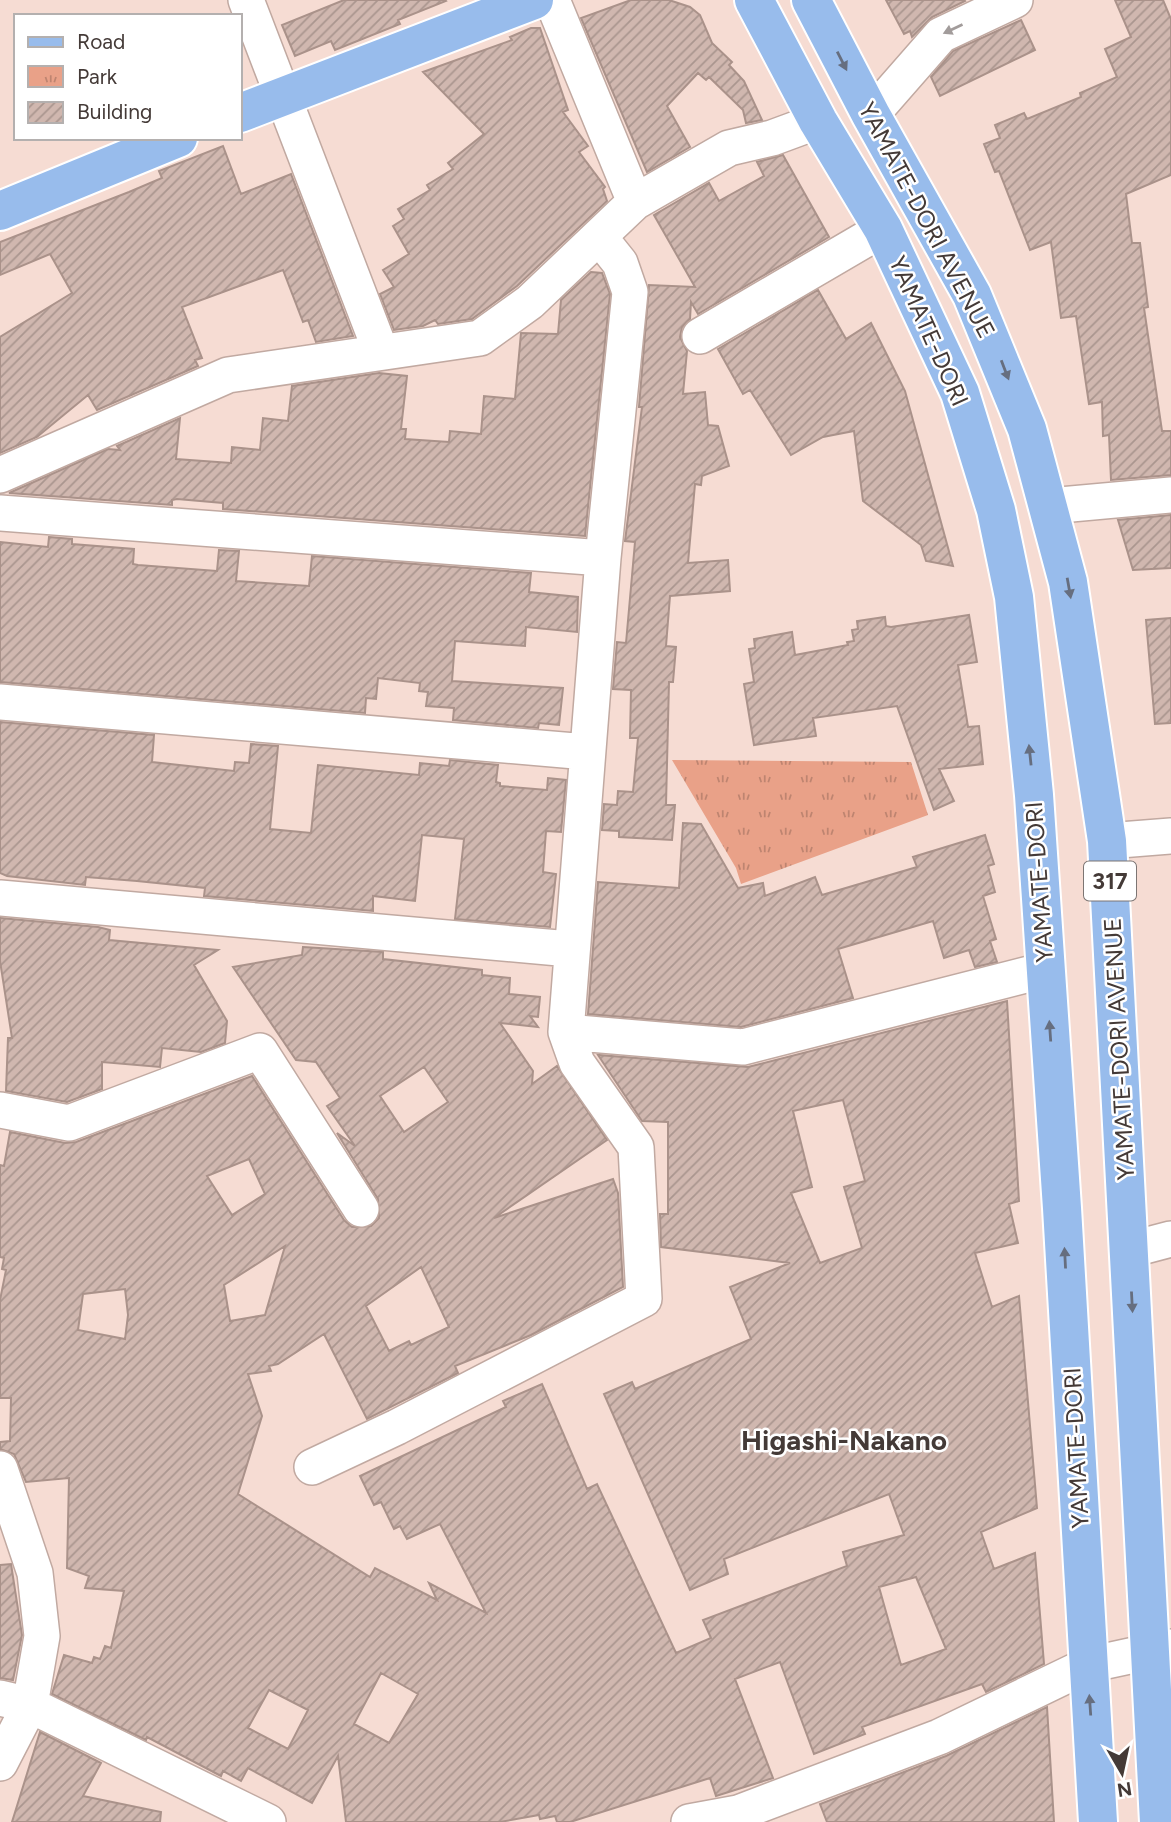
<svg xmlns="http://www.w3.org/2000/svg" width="1171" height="1822" font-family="Figtree,sans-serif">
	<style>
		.park { fill: url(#park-tufts) }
		.building { fill: url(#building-hatch); stroke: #aa928a; stroke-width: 2; fill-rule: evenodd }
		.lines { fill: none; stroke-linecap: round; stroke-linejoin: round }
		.minor-casing { stroke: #c1a9a1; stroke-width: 38 }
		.major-casing { stroke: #fff; stroke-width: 42 }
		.minor { stroke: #fff; stroke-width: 35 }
		.major { stroke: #98bcec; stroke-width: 38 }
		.oneway { fill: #a29c9b }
		.oneway2 { fill: #666e7f }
		.labels { text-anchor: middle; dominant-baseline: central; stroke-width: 5; stroke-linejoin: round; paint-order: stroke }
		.shield { fill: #fff; stroke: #7c7573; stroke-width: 2 }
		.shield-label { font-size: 23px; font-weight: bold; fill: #443a37 }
		.street-label { font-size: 24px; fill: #443a37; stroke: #fff }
		.quarter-label { font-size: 28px; font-weight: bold; fill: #443a37; stroke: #fff }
	</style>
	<defs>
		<pattern id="park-tufts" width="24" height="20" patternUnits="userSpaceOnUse" patternTransform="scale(1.75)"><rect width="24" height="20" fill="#e9a188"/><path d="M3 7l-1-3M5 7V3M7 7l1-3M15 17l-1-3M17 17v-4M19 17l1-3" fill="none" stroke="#be8470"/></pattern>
		<pattern id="building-hatch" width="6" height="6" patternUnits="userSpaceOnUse" patternTransform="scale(1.75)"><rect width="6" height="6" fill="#d0b7af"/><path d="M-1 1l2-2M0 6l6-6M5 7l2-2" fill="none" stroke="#aa968f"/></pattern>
	</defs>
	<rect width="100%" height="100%" fill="#f6dcd3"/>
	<path class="park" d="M 672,760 L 911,762 L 928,815 L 741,884 L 736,868 Z"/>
	<path class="building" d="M 344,0 L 445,0 L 446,1 L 398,20 L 400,24 L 335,50 L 331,41 L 295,56 L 282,25 Z
		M 631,0 L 669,0 L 690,7 L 700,15 L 712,43 L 732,62 L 729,65 L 744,81 L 762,120 L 746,123 L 743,110 L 709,77 L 706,80 L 698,73 L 667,106 L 690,147 L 647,172 L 581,18 Z
		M 886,0 L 964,0 L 965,1 L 932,17 L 912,37 L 910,31 L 904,34 Z
		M 1115,0 L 1163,0 L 1171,19 L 1171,175 L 1126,194 L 1132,243 L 1140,243 L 1148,307 L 1144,308 L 1162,431 L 1171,431 L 1171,475 L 1111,480 L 1109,435 L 1103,436 L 1102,402 L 1089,404 L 1076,316 L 1061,318 L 1051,242 L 1030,250 L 999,171 L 995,172 L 984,144 L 1000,138 L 995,125 L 1024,113 L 1027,119 L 1081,97 L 1080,93 L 1117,77 L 1105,49 L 1131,37 Z
		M 1021,20 L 1035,50 L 940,96 L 931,77 L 953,51 Z
		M 531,28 L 540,28 L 568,110 L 563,112 L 588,146 L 579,152 L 605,187 L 603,189 L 607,201 L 517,286 L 472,319 L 438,324 L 435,320 L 423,326 L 394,330 L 380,294 L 394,287 L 383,270 L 409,254 L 393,226 L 404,219 L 398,209 L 430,190 L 427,185 L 453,169 L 448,163 L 484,134 L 423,72 L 512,40 L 510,37 Z
		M 223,146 L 241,194 L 291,174 L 353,336 L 316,342 L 308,320 L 303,322 L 283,270 L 182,307 L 202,358 L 195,360 L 198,366 L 97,410 L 88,395 L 37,437 L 0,453 L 0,337 L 72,293 L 50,254 L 0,275 L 0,242 L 129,192 L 162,178 L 159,171 Z
		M 783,155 L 829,237 L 698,314 L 691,302 L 690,319 L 682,327 L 680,337 L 687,351 L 683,394 L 705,392 L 708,425 L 718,426 L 729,466 L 702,476 L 701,485 L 695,484 L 688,563 L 728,560 L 730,591 L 670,596 L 666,646 L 676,647 L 673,682 L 669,682 L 666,805 L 675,805 L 672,840 L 619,837 L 619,831 L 602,830 L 604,804 L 617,805 L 618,791 L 633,792 L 638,738 L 630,738 L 631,690 L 613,689 L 617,642 L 626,643 L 635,542 L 625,541 L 642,407 L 639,407 L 649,285 L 695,287 L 654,215 L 709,183 L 719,201 L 764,176 L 757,162 Z
		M 591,272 L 602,273 L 610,294 L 585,536 L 223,509 L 223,503 L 177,499 L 172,500 L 172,505 L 9,493 L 108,449 L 120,450 L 117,446 L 180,418 L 176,459 L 231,463 L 232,447 L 260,450 L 263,418 L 288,421 L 292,386 L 379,373 L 407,376 L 401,429 L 406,429 L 405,439 L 449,442 L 450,431 L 481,434 L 484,396 L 515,399 L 521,333 L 558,334 L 561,300 Z
		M 818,290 L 846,339 L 871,323 L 905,391 L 953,566 L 926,561 L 921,545 L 863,501 L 854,431 L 823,437 L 791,455 L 750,390 L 743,394 L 718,349 Z
		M 1171,515 L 1171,568 L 1133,570 L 1118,520 Z
		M 49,537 L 72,539 L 72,544 L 134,549 L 133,564 L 138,565 L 217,571 L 219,550 L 239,551 L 236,581 L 309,586 L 312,556 L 531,573 L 529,592 L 578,597 L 577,632 L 526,627 L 525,646 L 455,641 L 452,681 L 563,688 L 559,725 L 539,723 L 538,728 L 453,720 L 454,708 L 426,706 L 428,692 L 419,691 L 420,683 L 378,678 L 376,699 L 366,698 L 365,713 L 0,682 L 0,542 L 48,547 Z
		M 969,615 L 977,662 L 958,665 L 968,727 L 979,726 L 983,764 L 939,769 L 954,801 L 934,810 L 897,706 L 813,718 L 816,736 L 754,745 L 744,684 L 754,682 L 749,649 L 755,648 L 754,639 L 792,632 L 795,655 L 848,645 L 847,642 L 854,641 L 852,630 L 858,629 L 857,621 L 885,617 L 886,626 L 891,627 Z
		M 1171,618 L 1171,723 L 1155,724 L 1146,620 Z
		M 0,722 L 154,735 L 152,762 L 234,771 L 235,762 L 249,763 L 251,744 L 278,746 L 270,829 L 311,833 L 318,765 L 419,775 L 420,763 L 449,766 L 450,760 L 498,765 L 496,782 L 500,783 L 500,786 L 547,790 L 548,778 L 566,780 L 561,832 L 546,831 L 543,872 L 556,874 L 550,927 L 455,919 L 464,839 L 422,835 L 415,901 L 373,896 L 373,911 L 204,896 L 205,888 L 137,881 L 86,877 L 85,885 L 7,876 L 0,873 Z
		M 683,823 L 701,824 L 738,888 L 763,883 L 765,896 L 815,877 L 822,895 L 917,867 L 913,857 L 985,835 L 994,864 L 988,866 L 995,892 L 983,896 L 996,939 L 990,941 L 997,962 L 975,967 L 969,950 L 944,958 L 933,921 L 838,949 L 853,998 L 741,1027 L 588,1014 L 598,882 L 679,888 Z
		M 0,918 L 98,927 L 110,930 L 109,940 L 218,950 L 194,965 L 227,1021 L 225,1043 L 201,1052 L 162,1048 L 160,1067 L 102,1062 L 102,1089 L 67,1102 L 6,1091 L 8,1038 L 12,1038 L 0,961 Z
		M 303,947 L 383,952 L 383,959 L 482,970 L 482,975 L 510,978 L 509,994 L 540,997 L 538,1017 L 530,1016 L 538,1027 L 500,1023 L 533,1071 L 532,1084 L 557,1066 L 607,1140 L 494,1218 L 613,1179 L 618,1193 L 623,1287 L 531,1335 L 455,1366 L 458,1373 L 367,1419 L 324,1334 L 278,1364 L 269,1366 L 271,1371 L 248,1374 L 262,1416 L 238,1494 L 370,1577 L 375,1568 L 437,1600 L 429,1583 L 486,1613 L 440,1524 L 407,1539 L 400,1526 L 394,1529 L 381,1502 L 374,1505 L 360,1476 L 506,1407 L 503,1401 L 542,1384 L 587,1489 L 597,1484 L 676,1653 L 711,1638 L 703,1620 L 847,1566 L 843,1552 L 904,1535 L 889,1494 L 724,1559 L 728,1574 L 690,1590 L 604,1394 L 632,1382 L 635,1389 L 751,1339 L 730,1287 L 790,1263 L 661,1247 L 660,1214 L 668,1214 L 668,1122 L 642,1121 L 598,1055 L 748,1067 L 1007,1001 L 1019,1201 L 1009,1204 L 1018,1243 L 975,1253 L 992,1307 L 1019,1296 L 1037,1508 L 981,1532 L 994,1569 L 1035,1553 L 1044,1664 L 986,1692 L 982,1684 L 862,1727 L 865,1734 L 814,1754 L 780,1662 L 735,1679 L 773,1778 L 716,1796 L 710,1778 L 570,1822 L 557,1822 L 555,1816 L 540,1819 L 539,1815 L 500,1822 L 346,1822 L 338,1756 L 312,1803 L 248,1768 L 241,1781 L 223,1771 L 221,1776 L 147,1737 L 146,1740 L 52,1694 L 64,1655 L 92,1663 L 94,1657 L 100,1659 L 105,1646 L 111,1648 L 124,1591 L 85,1588 L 89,1576 L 67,1568 L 69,1478 L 26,1482 L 14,1454 L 0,1449 L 0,1442 L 10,1441 L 11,1398 L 0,1398 L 0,1300 L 6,1270 L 2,1269 L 4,1258 L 0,1257 L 0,1165 L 4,1166 L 10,1132 L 65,1143 L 76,1142 L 252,1076 L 344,1220 L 352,1227 L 371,1226 L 379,1218 L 378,1199 L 337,1133 L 355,1146 L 327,1106 L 340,1098 L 316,1062 L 296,1060 L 233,967 L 302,955 ZM 424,1067 L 448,1102 L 404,1132 L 380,1096 ZM 843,1100 L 865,1181 L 844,1187 L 862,1248 L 820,1263 L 791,1193 L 812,1187 L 793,1111 ZM 249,1159 L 265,1194 L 232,1215 L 207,1176 ZM 285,1246 L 265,1315 L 230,1321 L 224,1285 ZM 421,1267 L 449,1327 L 411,1345 L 409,1341 L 389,1351 L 366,1306 ZM 125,1289 L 128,1315 L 125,1339 L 78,1330 L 83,1294 ZM 916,1577 L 946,1649 L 901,1665 L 879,1587 ZM 381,1673 L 418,1694 L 389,1743 L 354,1724 ZM 269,1690 L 308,1710 L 288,1749 L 248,1728 Z
		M 11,1564 L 22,1635 L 13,1680 L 0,1678 L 0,1565 Z
		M 1047,1707 L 1054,1822 L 827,1822 L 820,1804 L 946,1756 Z
		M 40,1732 L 101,1763 L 83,1796 L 161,1812 L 160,1822 L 12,1822 Z"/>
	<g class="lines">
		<g class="minor-casing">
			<path id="minor" d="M 246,0 L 381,352
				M 552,0 L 635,202
				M 871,115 L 941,35 L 1015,0
				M 700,336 L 883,229
				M 0,475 L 228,375 L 480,338 L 530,302 L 635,202 L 729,148 L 772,138 L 818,121
				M 1049,506 L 1171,495
				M 0,513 L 603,558
				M 0,702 L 587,752
				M 1107,841 L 1171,836
				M 0,898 L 570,949
				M 566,1032 L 743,1047 L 1045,970
				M 0,1110 L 69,1123 L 260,1051 L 361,1209
				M 1129,1250 L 1171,1239
				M 312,1467 L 397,1427 L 644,1299 L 636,1147 L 577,1063 L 566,1032 L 603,558 L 630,292 L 620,263 L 600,238
				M 0,1469 L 35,1573 L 42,1636 L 30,1705 L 0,1763
				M 0,1698 L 30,1705 L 268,1822
				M 689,1822 L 738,1813 L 939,1737 L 1088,1665 L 1171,1647"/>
		</g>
		<g class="major-casing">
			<path id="major" d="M 754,0 L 818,121 L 883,229 L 960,393 L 996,510 L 1014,597 L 1034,795 L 1062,1208 L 1098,1822
				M 811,0 L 871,115 L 972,295 L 1027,429 L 1068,582 L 1107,841 L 1159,1822
				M 240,113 L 534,0
				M 0,211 L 178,138"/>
		</g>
		<use href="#minor" class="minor"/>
		<use href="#major" class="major"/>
	</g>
	<defs><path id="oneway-solid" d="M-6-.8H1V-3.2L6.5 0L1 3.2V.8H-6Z" transform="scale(1.75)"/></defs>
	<use class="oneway" href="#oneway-solid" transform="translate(953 29) rotate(155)"/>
	<g class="oneway2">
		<use href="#oneway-solid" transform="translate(842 61) rotate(63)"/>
		<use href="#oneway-solid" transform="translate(1005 370) rotate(69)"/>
		<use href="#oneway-solid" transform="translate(1069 588) rotate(80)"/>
		<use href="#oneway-solid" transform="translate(1030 755) rotate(-96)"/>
		<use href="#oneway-solid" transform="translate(1050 1031) rotate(-94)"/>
		<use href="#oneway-solid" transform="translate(1065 1258) rotate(-93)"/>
		<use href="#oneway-solid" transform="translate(1132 1302) rotate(87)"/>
		<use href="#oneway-solid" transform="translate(1090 1705) rotate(-94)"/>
	</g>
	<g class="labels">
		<rect class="shield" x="1084" y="861.5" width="52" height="39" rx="5"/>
		<g class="shield-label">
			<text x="1110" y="881">317</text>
		</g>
		<g class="street-label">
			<text transform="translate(927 220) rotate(62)">YAMATE-DORI AVENUE</text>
			<text transform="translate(929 331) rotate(66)">YAMATE-DORI</text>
			<text transform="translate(1039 882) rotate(-94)">YAMATE-DORI</text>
			<text transform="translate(1119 1049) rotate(-93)">YAMATE-DORI AVENUE</text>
			<text transform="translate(1076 1448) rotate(-93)">YAMATE-DORI</text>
		</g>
		<g class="quarter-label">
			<text x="844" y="1440">Higashi-Nakano</text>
		</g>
	</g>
	<rect x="14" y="14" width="228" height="126" fill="#ffffff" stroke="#b4b0af" stroke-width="2"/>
	<rect x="28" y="37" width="35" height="10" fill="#98bcec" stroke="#b4b0af" stroke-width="2"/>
	<text x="77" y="49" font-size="21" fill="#443a37">Road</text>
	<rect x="28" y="66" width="35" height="21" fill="url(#park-tufts)" stroke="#b4b0af" stroke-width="2"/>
	<text x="77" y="84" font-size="21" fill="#443a37">Park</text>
	<rect x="28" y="102" width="35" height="21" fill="url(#building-hatch)" stroke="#b4b0af" stroke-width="2"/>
	<text x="77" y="119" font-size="21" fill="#443a37">Building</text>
	<g transform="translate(1122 1773) rotate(171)" stroke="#ffffff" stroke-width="5" paint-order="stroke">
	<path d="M0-5L12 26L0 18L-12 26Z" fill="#443a37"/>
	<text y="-10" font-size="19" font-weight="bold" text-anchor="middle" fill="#443a37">N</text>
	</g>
</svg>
